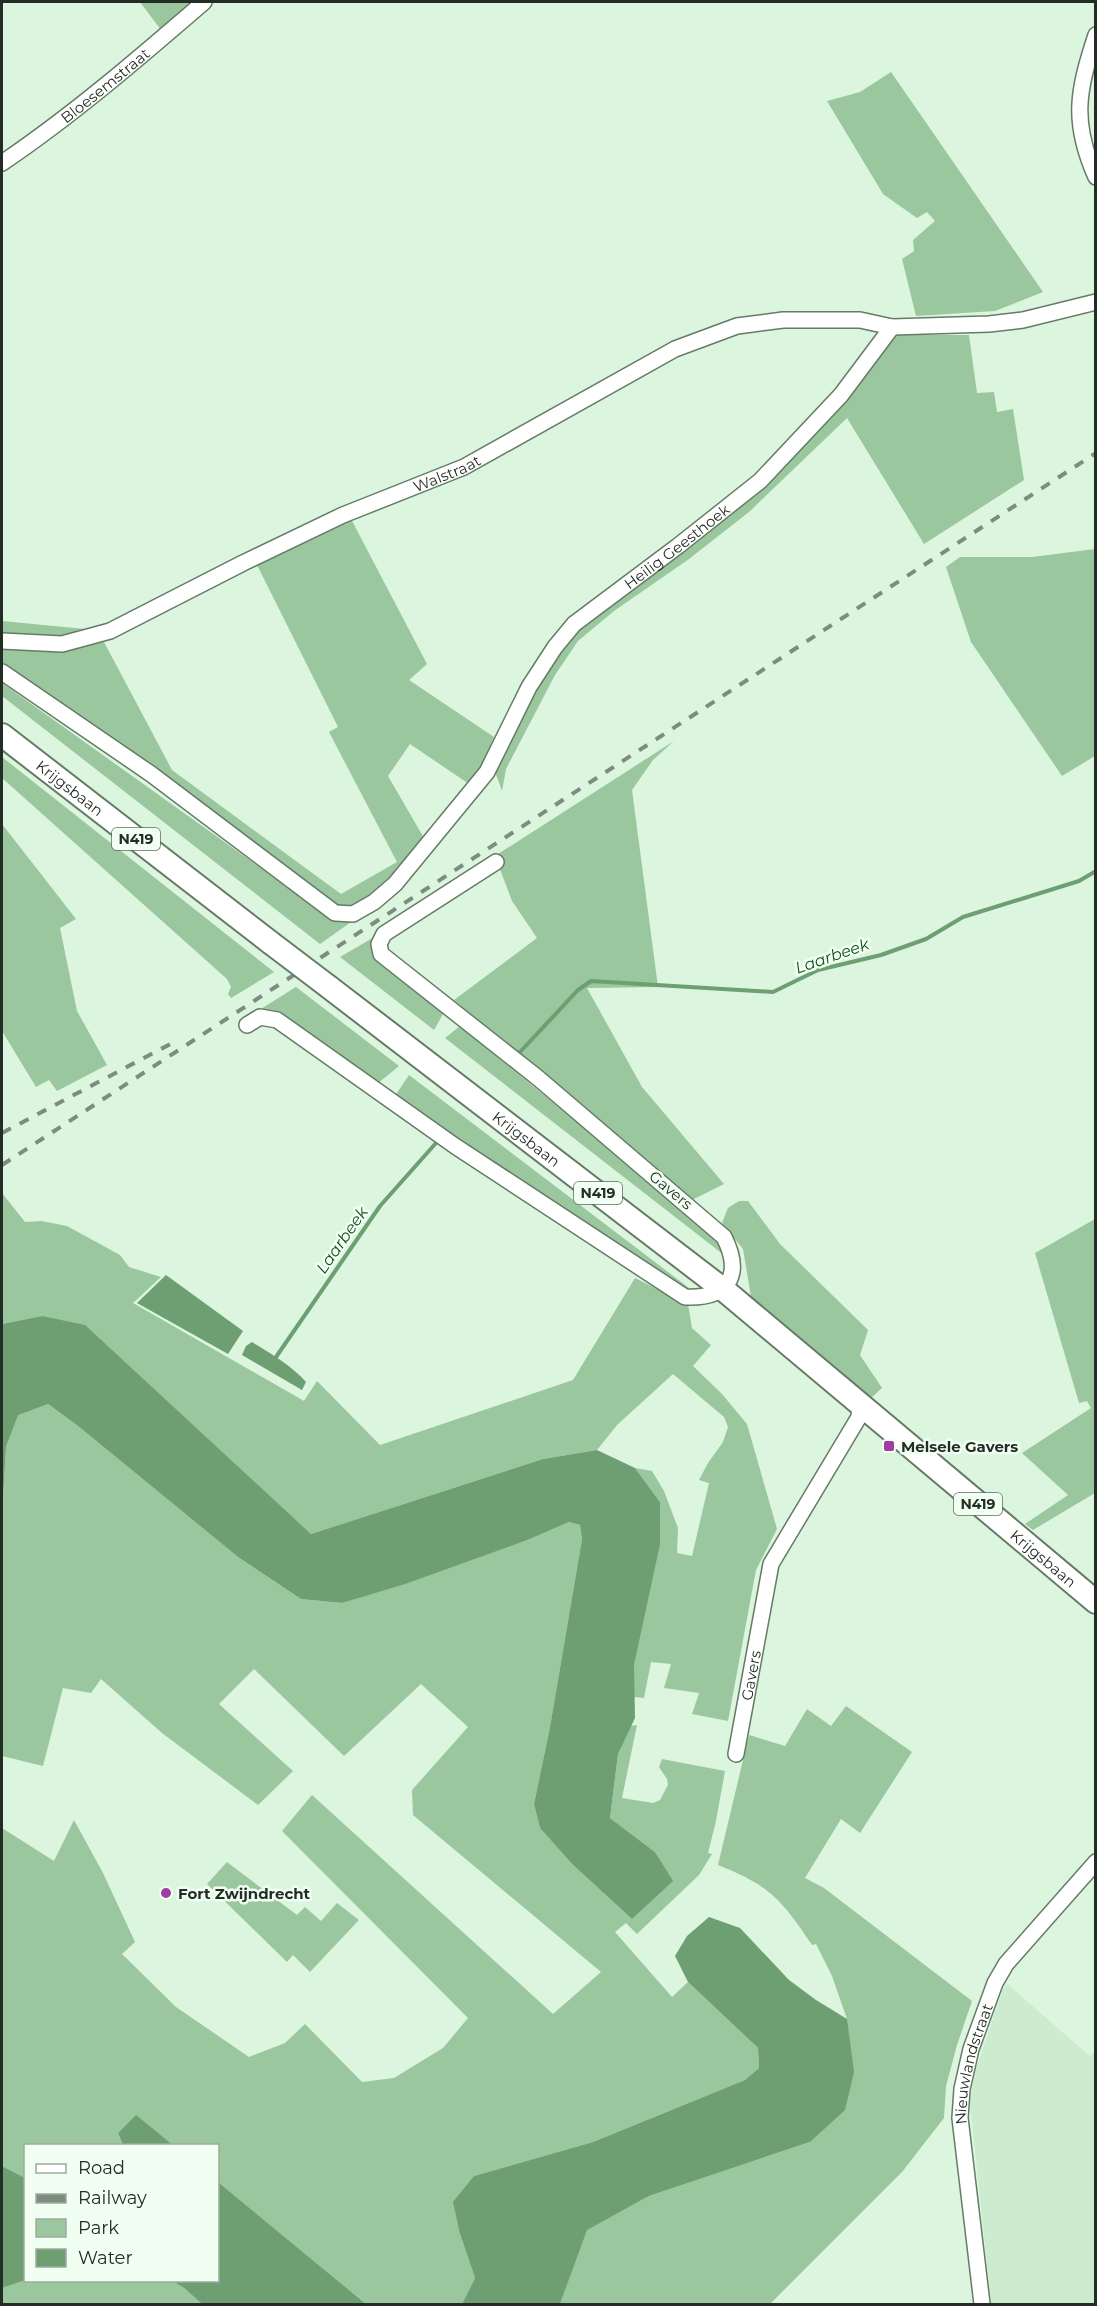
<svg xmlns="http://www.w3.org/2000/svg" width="1097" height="2306" font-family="Montserrat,sans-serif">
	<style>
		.built { fill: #cdebcf }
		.green { fill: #9ac79d }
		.water { fill: #6d9f72 }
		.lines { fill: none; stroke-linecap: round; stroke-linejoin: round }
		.stream { stroke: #6d9f72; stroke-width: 4 }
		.minor-casing { stroke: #657b67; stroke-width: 18 }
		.primary-casing { stroke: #657b67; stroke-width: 26 }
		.minor { stroke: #fff; stroke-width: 15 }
		.primary { stroke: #fff; stroke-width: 22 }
		.rail { stroke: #7c8c7d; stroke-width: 4; stroke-dasharray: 10 10; stroke-linecap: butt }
		.primary-bridge-casing { stroke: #657b67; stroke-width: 26; stroke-linecap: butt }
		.primary-bridge { stroke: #fff; stroke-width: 22 }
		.poi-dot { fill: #a03da2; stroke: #f0fff1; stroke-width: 2 }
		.labels { text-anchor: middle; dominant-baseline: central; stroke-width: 5; stroke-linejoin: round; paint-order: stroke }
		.shield { fill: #f0fff1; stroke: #616c62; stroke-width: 1.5 }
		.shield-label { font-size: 14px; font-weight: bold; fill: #242d25 }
		.street-label { font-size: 15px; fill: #242d25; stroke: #f0fff1 }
		.poi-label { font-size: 15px; font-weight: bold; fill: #242d25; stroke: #f0fff1; text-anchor: start }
		.water-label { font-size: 16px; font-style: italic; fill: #174e22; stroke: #f0fff1 }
	</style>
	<rect width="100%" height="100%" fill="#dcf5de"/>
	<path class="built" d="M 1007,1984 L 1090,2056 L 1095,2051 L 1095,2304 L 991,2304 L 970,2102 L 975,2072 L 1003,1989 Z"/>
	<path class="green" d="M 140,2 L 197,2 L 161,30 Z
		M 891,72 L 1043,292 L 995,311 L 916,316 L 902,259 L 914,251 L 913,240 L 935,221 L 927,212 L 917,218 L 883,194 L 827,101 L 860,92 Z
		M 897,335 L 969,335 L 977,393 L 994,392 L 997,412 L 1013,409 L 1024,480 L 924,544 L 847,418 L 749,512 L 689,559 L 614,611 L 578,641 L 555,675 L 506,769 L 502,791 L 494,769 L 553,659 L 582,624 L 839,406 Z
		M 351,519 L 427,664 L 409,680 L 494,737 L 480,771 L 469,784 L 410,744 L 388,776 L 424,838 C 402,867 377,906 337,907 L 2,667 L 2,645 L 65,649 L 104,642 L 172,770 L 341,894 L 397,862 L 329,732 L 338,727 L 257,565 Z
		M 1095,549 L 1095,756 L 1062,776 L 971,642 L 946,567 L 960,557 L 1032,557 Z
		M 2,621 L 85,629 L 93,628 L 68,638 L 2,635 Z
		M 2,683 L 317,908 L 354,920 L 320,944 L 2,696 Z
		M 674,741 L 653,760 L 632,790 L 658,987 L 587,988 L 642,1087 L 724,1184 L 692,1200 L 454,1000 L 537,938 L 512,901 L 495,856 Z
		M 2,757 L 274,972 L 231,998 L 228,994 L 231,987 L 227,979 L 2,778 Z
		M 2,824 L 76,919 L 60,928 L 77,1011 L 107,1065 L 57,1091 L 49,1080 L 36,1087 L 2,1031 Z
		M 376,936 L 377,958 L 443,1014 L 434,1030 L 340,957 Z
		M 296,987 L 399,1066 L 377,1084 L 279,1014 L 269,1011 L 243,1020 Z
		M 460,1026 L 719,1239 L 724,1255 L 445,1038 Z
		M 409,1075 L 693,1291 L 688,1293 L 395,1096 Z
		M 2,1193 L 25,1222 L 41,1221 L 67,1226 L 120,1255 L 129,1267 L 161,1277 L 133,1303 L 304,1401 L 317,1381 L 380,1445 L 573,1380 L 635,1278 L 688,1304 L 692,1328 L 711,1345 L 693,1366 L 722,1394 L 747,1424 L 777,1529 L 756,1570 L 728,1721 L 692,1714 L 699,1693 L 664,1688 L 671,1664 L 651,1662 L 644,1698 L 634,1697 L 634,1665 L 660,1502 L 635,1468 L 652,1471 L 664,1491 L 678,1528 L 677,1553 L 692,1556 L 709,1483 L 699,1480 L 708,1463 L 723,1442 L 728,1427 L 724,1417 L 673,1374 L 617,1425 L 597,1450 L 543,1459 L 311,1534 L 257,1485 L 42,1316 L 2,1324 Z
		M 739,1201 L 748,1201 L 780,1244 L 868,1330 L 860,1355 L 882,1388 L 871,1398 L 752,1303 L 743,1249 L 722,1223 L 728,1208 Z
		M 1095,1219 L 1095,1493 L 1033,1530 L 1025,1524 L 1068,1495 L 1022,1453 L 1091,1408 L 1087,1401 L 1079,1403 L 1035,1253 Z
		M 48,1404 L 78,1426 L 238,1557 L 301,1599 L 342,1603 L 530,1539 L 569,1522 L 580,1525 L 582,1539 L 550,1727 L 534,1804 L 540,1828 L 572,1864 L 632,1919 L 672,1881 L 655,1852 L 610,1818 L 618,1754 L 630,1726 L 637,1725 L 622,1798 L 653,1803 L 660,1800 L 668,1785 L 667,1779 L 659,1767 L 662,1759 L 725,1771 L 716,1821 L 708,1853 L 712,1854 L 699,1875 L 637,1934 L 626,1923 L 615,1932 L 672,1997 L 688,1982 L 758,2048 L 759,2068 L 745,2080 L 593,2142 L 474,2176 L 460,2234 L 475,2278 L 462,2304 L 366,2304 L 218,2182 L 218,2146 L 173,2145 L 136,2116 L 118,2133 L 123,2145 L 26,2146 L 25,2178 L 2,2166 L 2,1828 L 54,1861 L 74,1820 L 103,1873 L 135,1942 L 122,1954 L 176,2007 L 249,2057 L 285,2043 L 305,2024 L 362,2082 L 394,2078 L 443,2048 L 468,2018 L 282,1831 L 312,1795 L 553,2014 L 601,1972 L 413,1815 L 412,1790 L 468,1727 L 421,1684 L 344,1756 L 254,1669 L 219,1704 L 293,1771 L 258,1805 L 162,1733 L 101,1679 L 91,1693 L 63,1688 L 43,1766 L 2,1756 L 2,1517 L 6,1447 L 18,1414 Z
		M 846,1706 L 912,1752 L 860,1833 L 841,1819 L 805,1878 L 824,1888 L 972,2001 L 957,2045 L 946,2086 L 944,2118 L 902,2172 L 770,2304 L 560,2304 L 586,2230 L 649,2196 L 810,2142 L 847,2019 L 832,1976 L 816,1944 L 812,1945 C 782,1900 769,1885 718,1865 L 749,1735 L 785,1746 L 807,1709 L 831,1726 Z
		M 227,1862 L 297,1915 L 305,1907 L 321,1921 L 337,1903 L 359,1920 L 310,1972 L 293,1955 L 287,1962 L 207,1884 Z
		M 26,2280 L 172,2281 L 184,2288 L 202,2304 L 2,2304 L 2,2288 Z"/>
	<path class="water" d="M 166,1275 L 243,1331 L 228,1354 L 137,1303 Z
		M 42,1316 L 85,1325 L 311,1534 L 543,1459 L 597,1450 L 635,1468 L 660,1502 L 660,1544 L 634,1665 L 635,1718 L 618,1754 L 610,1818 L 655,1852 L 673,1881 L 632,1919 L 572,1864 L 540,1828 L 534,1804 L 550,1727 L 582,1539 L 580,1525 L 569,1522 L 530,1539 L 405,1584 L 342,1603 L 301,1599 L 238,1557 L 78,1426 L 48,1404 L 18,1415 L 6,1447 L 2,1517 L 2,1324 Z
		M 252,1342 C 271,1354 291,1365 306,1382 L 302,1390 L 242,1355 L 246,1346 Z
		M 709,1917 L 740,1928 L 789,1980 L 816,2000 L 847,2019 L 854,2072 L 845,2110 L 810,2142 L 649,2196 L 587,2230 L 560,2304 L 462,2304 L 475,2278 L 460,2234 L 453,2202 L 474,2176 L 593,2142 L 745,2080 L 759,2068 L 758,2048 L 688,1982 L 675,1956 L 687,1936 Z
		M 136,2115 L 173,2145 L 123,2145 L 118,2133 Z
		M 2,2166 L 25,2178 L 26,2280 L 2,2288 Z
		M 218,2182 L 366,2304 L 202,2304 L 184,2288 L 172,2281 L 218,2280 Z"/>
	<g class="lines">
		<path class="stream" d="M 520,1052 L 578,990 L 591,981 L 773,992 L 818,970 L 881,955 L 926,939 L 963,917 L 1079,881 L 1096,871
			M 276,1357 L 380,1206 L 436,1143"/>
		<g class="minor-casing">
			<g id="minor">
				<path d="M 1096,35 C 1078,90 1071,121 1096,177"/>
				<path id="s1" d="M 2,163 C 73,115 139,58 204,2"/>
				<path id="s2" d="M 2,641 L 62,644 L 110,631 L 243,563 L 343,515 L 464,467 L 675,349 L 737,326 L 783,320 L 860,320 L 892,327 L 989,324 L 1023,320 L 1096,302"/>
				<path id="s3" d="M 2,672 L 151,774 L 335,913 L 353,914 L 374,902 L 395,884 L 487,772 L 529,687 L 555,647 L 574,624 L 678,546 L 760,481 L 841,395 L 892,327"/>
				<path d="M 247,1025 L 260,1017 L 277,1020 L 455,1146 L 685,1297 C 729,1299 743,1275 724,1237 L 538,1078 L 381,954 L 379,944 L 384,934 L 496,862"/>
				<path id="s4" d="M 736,1754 L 771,1564 L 859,1417 L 860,1406"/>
				<path id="s5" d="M 982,2304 L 960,2118 L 962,2089 L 971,2049 L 995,1983 L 1006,1964 L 1096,1862"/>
			</g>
		</g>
		<g class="primary-casing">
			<g id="primary">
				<path id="s6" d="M 2,735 L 271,943"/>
				<path id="s7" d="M 329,987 L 724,1290 L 1096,1602"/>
			</g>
		</g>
		<use href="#minor" class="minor"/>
		<use href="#primary" class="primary"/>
		<path class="rail" d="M 2,1133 L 176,1041
			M 2,1165 L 1096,453"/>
		<g class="primary-bridge-casing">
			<path id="primary-bridge" d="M 271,943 L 329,987"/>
		</g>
		<use href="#primary-bridge" class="primary-bridge"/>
	</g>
	<g class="poi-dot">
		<rect x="883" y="1440" width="12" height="12" rx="3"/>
		<circle cx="166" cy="1893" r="6"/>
	</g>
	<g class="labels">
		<g class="shield">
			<rect x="112" y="828" width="48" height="22" rx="4.5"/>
			<rect x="574" y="1182" width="48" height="22" rx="4.5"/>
			<rect x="954" y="1493" width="48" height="22" rx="4.5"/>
		</g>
		<g class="shield-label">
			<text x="136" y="839">N419</text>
			<text x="598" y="1193">N419</text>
			<text x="978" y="1504">N419</text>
		</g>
		<g class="street-label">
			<text stroke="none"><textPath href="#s1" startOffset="129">Bloesemstraat</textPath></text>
			<text stroke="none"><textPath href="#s2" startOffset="482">Walstraat</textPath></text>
			<text stroke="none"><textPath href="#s3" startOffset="927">Heilig Geesthoek</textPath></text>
			<text stroke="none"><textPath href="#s6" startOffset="86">Krijgsbaan</textPath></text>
			<text stroke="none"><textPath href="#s7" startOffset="249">Krijgsbaan</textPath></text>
			<text transform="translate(671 1190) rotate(40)">Gavers</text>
			<text stroke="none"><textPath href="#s7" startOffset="915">Krijgsbaan</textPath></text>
			<text stroke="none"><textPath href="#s4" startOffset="80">Gavers</textPath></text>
			<text stroke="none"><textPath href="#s5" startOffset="243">Nieuwlandstraat</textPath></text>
		</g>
		<g class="poi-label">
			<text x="901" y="1446">Melsele Gavers</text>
			<text x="178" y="1893">Fort Zwijndrecht</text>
		</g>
		<g class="water-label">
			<text transform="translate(832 956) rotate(-19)">Laarbeek</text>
			<text transform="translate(342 1240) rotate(-55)">Laarbeek</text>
		</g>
	</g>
	<rect width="1097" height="2306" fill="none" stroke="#242d25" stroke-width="6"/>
	<rect x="24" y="2144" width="195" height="138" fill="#f0fff1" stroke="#9eab9f" stroke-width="1.5"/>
	<rect x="36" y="2164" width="30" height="9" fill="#ffffff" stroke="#9eab9f" stroke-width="1.5"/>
	<text x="78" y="2174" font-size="18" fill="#242d25">Road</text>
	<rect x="36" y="2194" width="30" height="9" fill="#7c8c7d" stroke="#9eab9f" stroke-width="1.5"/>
	<text x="78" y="2204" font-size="18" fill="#242d25">Railway</text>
	<rect x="36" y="2219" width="30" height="18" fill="#9ac79d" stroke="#9eab9f" stroke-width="1.5"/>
	<text x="78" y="2234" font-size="18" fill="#242d25">Park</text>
	<rect x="36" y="2249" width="30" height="18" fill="#6d9f72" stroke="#9eab9f" stroke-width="1.5"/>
	<text x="78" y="2264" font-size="18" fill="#242d25">Water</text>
</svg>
